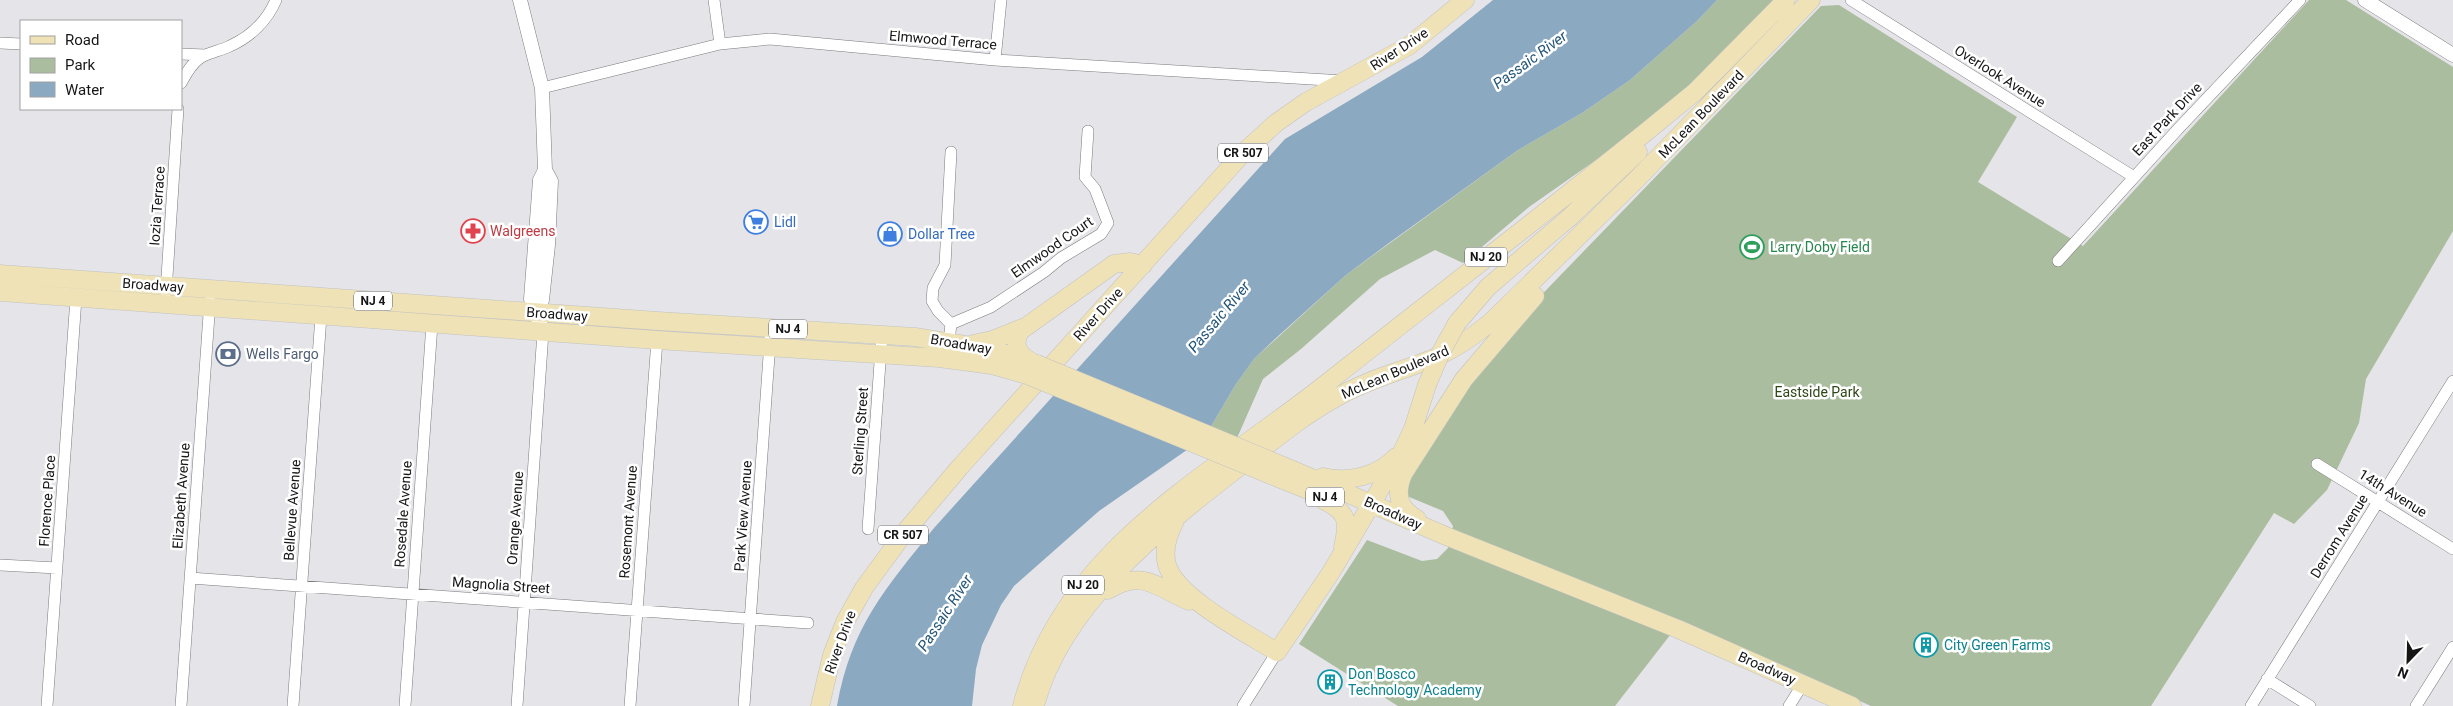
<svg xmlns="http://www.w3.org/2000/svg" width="2453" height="706" font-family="Roboto,sans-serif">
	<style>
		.green { fill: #abbd9f }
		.water { fill: #8ba9c1 }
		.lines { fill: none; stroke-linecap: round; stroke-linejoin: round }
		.minor-casing { stroke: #7b7a7e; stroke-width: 12 }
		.tertiary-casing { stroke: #7b7a7e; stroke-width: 15 }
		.primary-casing { stroke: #c2c2c3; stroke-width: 19 }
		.minor { stroke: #fff; stroke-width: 11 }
		.tertiary { stroke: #fff; stroke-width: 14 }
		.primary { stroke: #eee2b6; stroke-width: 18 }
		.primary-bridge-casing { stroke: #c2c2c3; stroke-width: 19; stroke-linecap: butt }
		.primary-bridge { stroke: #eee2b6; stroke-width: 18 }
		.labels { text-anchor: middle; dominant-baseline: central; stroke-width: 5; stroke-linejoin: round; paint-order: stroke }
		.shield { fill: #fff; stroke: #5c5c5d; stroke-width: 1 }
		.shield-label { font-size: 12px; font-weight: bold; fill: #161617 }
		.street-label { font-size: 14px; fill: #161617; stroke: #fff }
		.shop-label { font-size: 14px; fill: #366cbe; stroke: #fff; text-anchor: start }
		.health-label { font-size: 14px; fill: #be3a42; stroke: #fff; text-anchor: start }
		.leisure-label { font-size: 14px; fill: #27864d; stroke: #fff; text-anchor: start }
		.service-label { font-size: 14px; fill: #4e5e75; stroke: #fff; text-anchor: start }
		.park-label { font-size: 14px; fill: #2d4717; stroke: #fff }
		.culture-label { font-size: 14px; fill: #0d838f; stroke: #fff; text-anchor: start }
		.water-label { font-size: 15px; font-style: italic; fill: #235578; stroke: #fff }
	</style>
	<rect width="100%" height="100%" fill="#e5e4e8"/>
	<path class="green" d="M 1717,0 L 1777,0 L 1663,113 L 1529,207 L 1463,263 L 1435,250 L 1380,279 L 1301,349 L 1263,379 L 1237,438 L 1210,428 L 1236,384 L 1254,359 L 1346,275 L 1518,150 L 1582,113 L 1630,80 L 1697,21 Z
		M 2309,0 L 2346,0 L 2453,67 L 2453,231 L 2366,379 L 2359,423 L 2327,490 L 2294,524 L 2274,513 L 2151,706 L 1871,706 L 1681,621 L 1615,706 L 1398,706 L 1299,644 L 1367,540 L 1422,561 L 1437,559 L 1448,548 L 1453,526 L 1443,511 L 1402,494 L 1463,392 L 1521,316 L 1821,6 L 1839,5 L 2017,117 L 1978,182 L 2083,246 Z"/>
	<path class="water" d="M 1493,0 L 1717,0 L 1697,21 L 1630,80 L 1582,113 L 1518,150 L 1389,243 L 1346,275 L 1276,338 L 1254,359 L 1236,384 L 1210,428 L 1194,445 L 1099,511 L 1014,586 L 1001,605 L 982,645 L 976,669 L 972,706 L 837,706 C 851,627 885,589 934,528 L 1285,139 L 1422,57 Z"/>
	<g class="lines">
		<g class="minor-casing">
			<path id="minor" d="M 714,0 L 720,44
				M 1851,0 L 2134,177
				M 0,43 L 21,44
				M 181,54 L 205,55
				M 995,60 L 1001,0
				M 181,83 C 186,74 191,64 200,58 C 209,52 220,51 230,46 C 250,37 267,21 276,0
				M 542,88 L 720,44 L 770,39 L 995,60 L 1344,81
				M 951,152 L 945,265 L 933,288 L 932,301 L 938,311 L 951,324
				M 2058,261 L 2178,129 L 2300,0
				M 166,292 L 178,109
				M 949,341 L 951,324 L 991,307 L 1044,272 L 1061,258 L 1101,234 L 1108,223 L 1095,189 L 1085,177 L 1088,131
				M 2317,464 L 2453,549
				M 868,529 L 882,335
				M 0,565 L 57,568
				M 190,578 L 808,623
				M 2267,679 L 2310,706
				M 47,706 L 76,298
				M 181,706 L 210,301
				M 293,706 L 321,316
				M 405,706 L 432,324
				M 517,706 L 543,332
				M 630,706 L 657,340
				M 744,706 L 771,328
				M 1243,706 L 1277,652
				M 1789,706 L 1803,684
				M 2251,706 L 2453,381
				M 2416,706 L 2453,647"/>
		</g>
		<g class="tertiary-casing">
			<path id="tertiary" d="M 520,0 L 542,88 L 545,170 L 551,181 L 548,245 L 542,300 L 535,312
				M 2365,0 L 2453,55
				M 543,332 L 531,299 L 540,180 L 545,170"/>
		</g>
		<g class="primary-casing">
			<path id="primary" d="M 0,274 L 658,321 L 915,337 L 990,349 L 1037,364
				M 0,292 L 657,340 L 939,358 L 992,365 L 1027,375
				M 1457,323 L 1488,287 L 1570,217 L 1638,152
				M 973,344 L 992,340 L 1025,327
				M 1030,361 C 1017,353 1013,344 1020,331 L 1114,264 L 1130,262 L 1143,265
				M 1293,470 L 1446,536 L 1678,629 L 1852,706
				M 1323,477 C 1349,483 1378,476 1396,457
				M 1283,480 L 1335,501
				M 1323,500 C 1348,512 1349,521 1343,547
				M 1417,519 C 1398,508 1395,494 1403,474 L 1464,379 L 1535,296
				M 1175,521 C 1168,534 1163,550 1167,565 C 1177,598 1248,634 1277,652 L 1330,574 L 1402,452 L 1413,429 L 1427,385
				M 1108,590 C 1143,568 1157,588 1189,601
				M 820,706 L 832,655 L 845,622 L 864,588 L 905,532 L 960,467 L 1243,153 L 1276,123 L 1306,102 L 1410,45 L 1465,0
				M 1022,706 C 1062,551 1206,478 1323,386 C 1431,301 1539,218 1646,132 L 1695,92 L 1786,0
				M 1035,706 C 1061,604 1163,526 1243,464 C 1274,440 1305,414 1339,396 C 1369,379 1402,371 1434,358 C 1455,349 1474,336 1491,322 L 1638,178 L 1811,0"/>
		</g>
		<use href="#minor" class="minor"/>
		<use href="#tertiary" class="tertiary"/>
		<use href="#primary" class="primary"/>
		<g class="primary-bridge-casing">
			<path id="primary-bridge" d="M 1037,364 L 1293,470
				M 1027,375 L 1283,480
				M 1427,385 L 1441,352 L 1457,323"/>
		</g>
		<use href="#primary-bridge" class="primary-bridge"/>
	</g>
	<defs>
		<g id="supermarket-ring" transform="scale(1.25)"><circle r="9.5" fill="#fff" stroke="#3f7fe0" stroke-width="1.5"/><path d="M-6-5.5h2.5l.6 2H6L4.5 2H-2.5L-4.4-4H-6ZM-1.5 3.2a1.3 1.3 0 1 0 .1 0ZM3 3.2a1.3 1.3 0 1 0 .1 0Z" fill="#3f7fe0"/></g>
		<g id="pharmacy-ring" transform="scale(1.25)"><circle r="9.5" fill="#fff" stroke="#e0444e" stroke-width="1.5"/><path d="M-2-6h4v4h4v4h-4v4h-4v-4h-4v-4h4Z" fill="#e0444e"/></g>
		<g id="shop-ring" transform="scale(1.25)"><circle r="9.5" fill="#fff" stroke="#3f7fe0" stroke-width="1.5"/><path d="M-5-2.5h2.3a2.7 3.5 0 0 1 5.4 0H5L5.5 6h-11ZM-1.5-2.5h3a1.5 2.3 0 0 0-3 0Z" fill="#3f7fe0"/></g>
		<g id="stadium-ring" transform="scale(1.25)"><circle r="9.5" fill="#fff" stroke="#2e9e5b" stroke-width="1.5"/><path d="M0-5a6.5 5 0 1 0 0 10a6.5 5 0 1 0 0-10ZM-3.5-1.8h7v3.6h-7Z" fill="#2e9e5b"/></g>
		<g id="bank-ring" transform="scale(1.25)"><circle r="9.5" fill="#fff" stroke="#5c6f8a" stroke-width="1.5"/><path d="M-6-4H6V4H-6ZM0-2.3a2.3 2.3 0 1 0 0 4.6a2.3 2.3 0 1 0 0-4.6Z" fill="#5c6f8a"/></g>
		<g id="building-ring" transform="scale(1.25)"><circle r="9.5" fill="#fff" stroke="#0f9aa8" stroke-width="1.5"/><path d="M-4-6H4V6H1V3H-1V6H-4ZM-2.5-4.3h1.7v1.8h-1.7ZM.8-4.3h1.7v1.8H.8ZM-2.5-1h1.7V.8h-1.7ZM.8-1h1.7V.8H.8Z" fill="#0f9aa8"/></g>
	</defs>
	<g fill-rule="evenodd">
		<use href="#supermarket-ring" x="756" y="222"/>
		<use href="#pharmacy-ring" x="473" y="231"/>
		<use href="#shop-ring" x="890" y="234"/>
		<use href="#stadium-ring" x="1752" y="247"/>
		<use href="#bank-ring" x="228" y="354"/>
		<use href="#building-ring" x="1926" y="645"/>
		<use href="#building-ring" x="1330" y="682"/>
	</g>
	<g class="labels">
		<g class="shield">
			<rect x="1218" y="143.5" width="50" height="19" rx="4"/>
			<rect x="1465" y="247.5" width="42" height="19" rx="4"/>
			<rect x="354" y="291.5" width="38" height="19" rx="4"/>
			<rect x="769" y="319.5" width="38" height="19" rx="4"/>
			<rect x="1306" y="487.5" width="38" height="19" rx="4"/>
			<rect x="878" y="525.5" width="50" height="19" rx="4"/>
			<rect x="1062" y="575.5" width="42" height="19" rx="4"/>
		</g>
		<g class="shield-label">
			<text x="1243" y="153">CR 507</text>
			<text x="1486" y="257">NJ 20</text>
			<text x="373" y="301">NJ 4</text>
			<text x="788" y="329">NJ 4</text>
			<text x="1325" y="497">NJ 4</text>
			<text x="903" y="535">CR 507</text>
			<text x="1083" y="585">NJ 20</text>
		</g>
		<g class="street-label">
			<text transform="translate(943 40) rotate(5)">Elmwood Terrace</text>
			<text transform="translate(1399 49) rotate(-33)">River Drive</text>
			<text transform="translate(2000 76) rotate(32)">Overlook Avenue</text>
			<text transform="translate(1701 114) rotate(-46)">McLean Boulevard</text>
			<text transform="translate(2167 119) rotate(-47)">East Park Drive</text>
			<text transform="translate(157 206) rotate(-86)">Iozia Terrace</text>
			<text transform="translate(1052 247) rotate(-35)">Elmwood Court</text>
			<text transform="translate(153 285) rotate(4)">Broadway</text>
			<text transform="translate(557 314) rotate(4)">Broadway</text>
			<text transform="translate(1098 314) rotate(-48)">River Drive</text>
			<text transform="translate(961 344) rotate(10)">Broadway</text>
			<text transform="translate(1395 372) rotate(-23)">McLean Boulevard</text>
			<text transform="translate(860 431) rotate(-86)">Sterling Street</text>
			<text transform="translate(2393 493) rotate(32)">14th Avenue</text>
			<text transform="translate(181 496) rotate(-86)">Elizabeth Avenue</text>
			<text transform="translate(47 501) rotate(-86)">Florence Place</text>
			<text transform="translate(292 510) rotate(-86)">Bellevue Avenue</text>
			<text transform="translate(1393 513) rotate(24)">Broadway</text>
			<text transform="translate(403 514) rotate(-86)">Rosedale Avenue</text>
			<text transform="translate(743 516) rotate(-86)">Park View Avenue</text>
			<text transform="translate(515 518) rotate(-86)">Orange Avenue</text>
			<text transform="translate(628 522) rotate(-86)">Rosemont Avenue</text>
			<text transform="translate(2339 536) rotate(-58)">Derrom Avenue</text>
			<text transform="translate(501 585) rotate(4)">Magnolia Street</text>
			<text transform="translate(840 642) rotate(-70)">River Drive</text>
			<text transform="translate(1767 668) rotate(24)">Broadway</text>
		</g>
		<g class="shop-label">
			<text x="774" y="222">Lidl</text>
			<text x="908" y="234">Dollar Tree</text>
		</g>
		<g class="health-label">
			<text x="490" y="231">Walgreens</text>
		</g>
		<g class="leisure-label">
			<text x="1770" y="247">Larry Doby Field</text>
		</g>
		<g class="service-label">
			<text x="246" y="354">Wells Fargo</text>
		</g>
		<g class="park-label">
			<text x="1817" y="392">Eastside Park</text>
		</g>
		<g class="culture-label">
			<text x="1944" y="645">City Green Farms</text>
			<text x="1348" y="674">Don Bosco<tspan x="1348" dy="16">Technology Academy</tspan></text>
		</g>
		<g class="water-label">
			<text transform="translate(1530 60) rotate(-36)">Passaic River</text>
			<text transform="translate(1219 317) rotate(-50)">Passaic River</text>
			<text transform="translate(945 613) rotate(-57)">Passaic River</text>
		</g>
	</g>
	<rect x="20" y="20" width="162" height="90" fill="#ffffff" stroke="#a2a2a2"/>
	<rect x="30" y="36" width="25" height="8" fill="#eee2b6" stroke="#a2a2a2"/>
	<text x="65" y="45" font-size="15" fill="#161617">Road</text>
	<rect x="30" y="58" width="25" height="15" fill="#abbd9f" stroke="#a2a2a2"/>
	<text x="65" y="70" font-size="15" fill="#161617">Park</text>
	<rect x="30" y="82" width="25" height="15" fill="#8ba9c1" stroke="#a2a2a2"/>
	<text x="65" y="95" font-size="15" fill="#161617">Water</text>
	<g transform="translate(2408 661) rotate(203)" stroke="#ffffff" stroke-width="4" paint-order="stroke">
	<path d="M0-4L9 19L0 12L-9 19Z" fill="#161617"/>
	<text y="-8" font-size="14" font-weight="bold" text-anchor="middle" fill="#161617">N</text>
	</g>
</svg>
